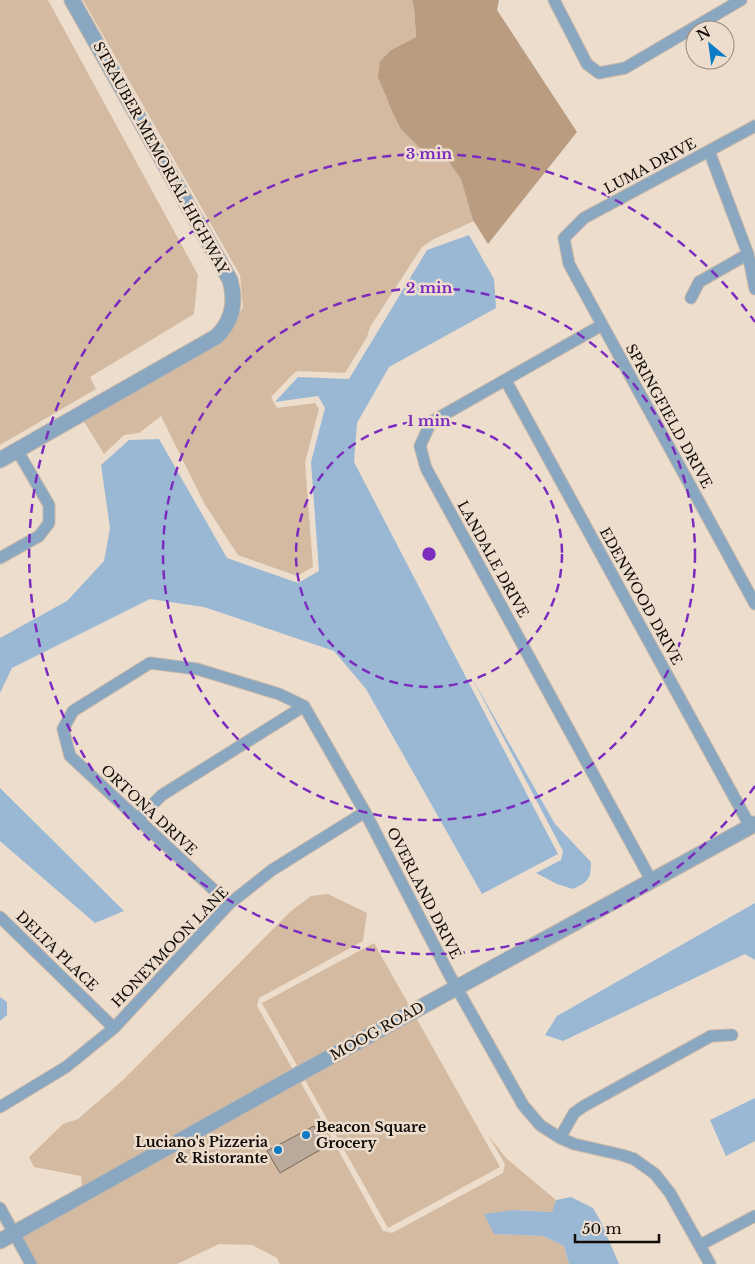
<svg xmlns="http://www.w3.org/2000/svg" width="755" height="1264" font-family="'Libre Baskerville',serif">
	<style>
		.green { fill: #d3baa0 }
		.forest { fill: #ba9d81 }
		.water { fill: #9ab8d4 }
		.building { fill: #b9aa9b; stroke: #76685a }
		.lines { fill: none; stroke-linecap: round; stroke-linejoin: round }
		.minor-casing { stroke: #c5b7a9; stroke-width: 13 }
		.tertiary-casing { stroke: #c5b7a9; stroke-width: 17 }
		.minor { stroke: #8aa7c1; stroke-width: 11 }
		.tertiary { stroke: #8aa7c1; stroke-width: 15 }
		.ring { fill: none; stroke: #7b2cbf; stroke-width: 2.5; stroke-dasharray: 9 6 }
		.poi-dot { fill: #0c7bc5; stroke: #edddcd; stroke-width: 2 }
		.labels { text-anchor: middle; dominant-baseline: central; stroke-width: 5; stroke-linejoin: round; paint-order: stroke }
		.street-label { font-size: 14px; fill: #110c07; stroke: #edddcd }
		.poi-label { font-size: 14px; font-weight: bold; fill: #110c07; stroke: #edddcd; text-anchor: start }
		.centre { fill: #7b2cbf; stroke: #edddcd; stroke-width: 2.5 }
		.ring-label { font-size: 15px; text-anchor: middle; font-weight: bold; fill: #7b2cbf; stroke: #edddcd; stroke-width: 5; stroke-linejoin: round; paint-order: stroke }
	</style>
	<rect width="100%" height="100%" fill="#edddcd"/>
	<path class="green" d="M 0,0 L 48,0 L 198,275 L 194,314 L 90,377 L 96,389 L 0,445 Z
		M 83,0 L 412,0 L 414,8 L 416,37 L 391,50 L 380,61 L 385,95 L 400,128 L 445,157 L 461,179 L 474,221 L 434,239 L 422,247 L 370,327 L 367,337 L 345,373 L 298,371 L 294,373 L 271,397 L 277,408 L 315,403 L 319,409 L 305,462 L 313,567 L 297,576 L 238,555 L 204,503 L 161,416 L 139,433 L 124,435 L 104,454 L 83,420 L 228,334 L 243,307 L 240,275 Z
		M 328,894 L 367,913 L 363,941 L 259,998 L 257,1006 L 293,1070 L 82,1188 L 81,1176 L 34,1167 L 29,1157 L 63,1124 L 78,1119 L 123,1080 L 291,911 L 311,896 Z
		M 374,943 L 500,1167 L 388,1228 L 262,1003 Z
		M 300,1081 L 383,1231 L 392,1233 L 503,1173 L 505,1164 L 488,1135 L 506,1158 L 556,1200 L 553,1212 L 513,1210 L 494,1234 L 543,1236 L 564,1246 L 569,1264 L 280,1264 L 277,1258 L 252,1245 L 219,1244 L 177,1264 L 32,1264 L 18,1239 Z"/>
	<path class="forest" d="M 412,0 L 499,0 L 497,10 L 577,132 L 488,244 L 473,220 L 461,179 L 445,157 L 419,147 L 400,128 L 391,109 L 378,77 L 380,61 L 391,50 L 416,37 L 414,8 Z"/>
	<path class="water" d="M 469,235 L 494,279 L 496,308 L 389,367 L 357,423 L 354,462 L 558,854 L 482,894 L 366,689 L 334,651 L 204,607 L 150,599 L 12,668 L 0,693 L 0,638 L 67,601 L 104,561 L 110,528 L 101,465 L 129,440 L 159,439 L 227,558 L 298,583 L 319,571 L 311,462 L 325,408 L 318,396 L 275,402 L 298,377 L 349,379 L 427,250 Z
		M 471,676 L 555,824 L 591,862 C 591,879 588,882 573,889 L 557,884 L 536,873 L 561,860 L 563,851 Z
		M 0,788 L 124,911 L 95,923 L 0,841 Z
		M 755,903 L 755,960 L 745,954 L 563,1041 L 545,1035 L 557,1016 Z
		M 0,997 L 7,1002 L 7,1015 L 0,1021 Z
		M 755,1098 L 755,1141 L 726,1156 L 710,1120 Z
		M 571,1197 L 593,1208 L 601,1222 L 619,1264 L 569,1264 L 564,1246 L 543,1236 L 494,1234 L 484,1214 L 513,1210 L 552,1212 L 556,1200 Z"/>
	<path class="building" d="M 314,1126 L 325,1147 L 280,1173 L 267,1151 Z"/>
	<g class="lines">
		<g class="minor-casing">
			<path id="minor" d="M 554,0 L 587,64 L 599,73 L 625,68 L 741,0
				M 755,126 L 584,218 L 564,238 L 569,264 L 755,604
				M 709,151 L 748,254 L 755,289
				M 691,298 L 699,282 L 748,254
				M 602,325 L 431,422 L 420,446 L 426,468 L 651,880
				M 506,381 L 750,826
				M 0,558 L 39,536 L 49,523 L 49,505 L 17,450
				M 137,820 L 162,795 L 304,706
				M 229,904 L 70,756 L 63,729 L 73,711 L 150,663 L 197,669 L 279,694 L 304,706 L 365,812 L 450,976 L 523,1105 L 540,1125 L 560,1138 L 574,1144 L 622,1155 L 634,1159 L 655,1174 L 670,1193 L 710,1264
				M 0,917 L 114,1028
				M 0,1107 L 66,1067 L 114,1028 L 229,904 L 272,870 L 365,812
				M 560,1138 L 574,1113 L 584,1106 L 711,1036 L 732,1035
				M 0,1208 L 31,1264
				M 700,1245 L 755,1216"/>
		</g>
		<g class="tertiary-casing">
			<path id="tertiary" d="M 0,460 L 216,337 C 233,321 236,301 230,280 L 72,0
				M 0,1241 L 290,1079 L 755,824"/>
		</g>
		<use href="#minor" class="minor"/>
		<use href="#tertiary" class="tertiary"/>
	</g>
	<g class="ring">
		<circle cx="429" cy="554" r="133"/>
		<circle cx="429" cy="554" r="266"/>
		<path d="M755 786A400 400 0 1 1 755 322"/>
	</g>
	<g class="poi-dot">
		<circle cx="306" cy="1135" r="5"/>
		<circle cx="278" cy="1150" r="5"/>
	</g>
	<g class="labels">
		<g class="street-label">
			<text transform="translate(161 158) rotate(61)">STRAUBER MEMORIAL HIGHWAY</text>
			<text transform="translate(650 166) rotate(-28)">LUMA DRIVE</text>
			<text transform="translate(669 416) rotate(61)">SPRINGFIELD DRIVE</text>
			<text transform="translate(493 559) rotate(61)">LANDALE DRIVE</text>
			<text transform="translate(641 596) rotate(61)">EDENWOOD DRIVE</text>
			<text transform="translate(149 810) rotate(43)">ORTONA DRIVE</text>
			<text transform="translate(424 893) rotate(63)">OVERLAND DRIVE</text>
			<text transform="translate(170 947) rotate(-46)">HONEYMOON LANE</text>
			<text transform="translate(57 951) rotate(44)">DELTA PLACE</text>
			<text transform="translate(377 1031) rotate(-29)">MOOG ROAD</text>
		</g>
		<g class="poi-label">
			<text x="316" y="1127">Beacon Square<tspan x="316" dy="16">Grocery</tspan></text>
			<text x="268" y="1142" text-anchor="end">Luciano's Pizzeria<tspan x="268" dy="16">&amp; Ristorante</tspan></text>
		</g>
	</g>
	<circle cx="429" cy="554" r="8" class="centre"/>
	<g class="ring-label">
		<text x="429" y="159">3 min</text>
		<text x="429" y="293">2 min</text>
		<text x="429" y="426">1 min</text>
	</g>
	<g transform="translate(710 45) rotate(331)"><circle r="24" fill="#edddcd" stroke="#95897e"/>
	<path d="M0-4L9 19L0 12L-9 19Z" fill="#0c7bc5"/>
	<text y="-8" font-size="14" font-weight="bold" text-anchor="middle" fill="#110c07">N</text>
	</g>
	<path d="M575 1234v8h84v-8" fill="none" stroke="#110c07" stroke-width="2.5"/>
	<text x="582" y="1234" font-size="15" fill="#110c07" stroke="#edddcd" stroke-width="4" paint-order="stroke">50 m</text>
</svg>
